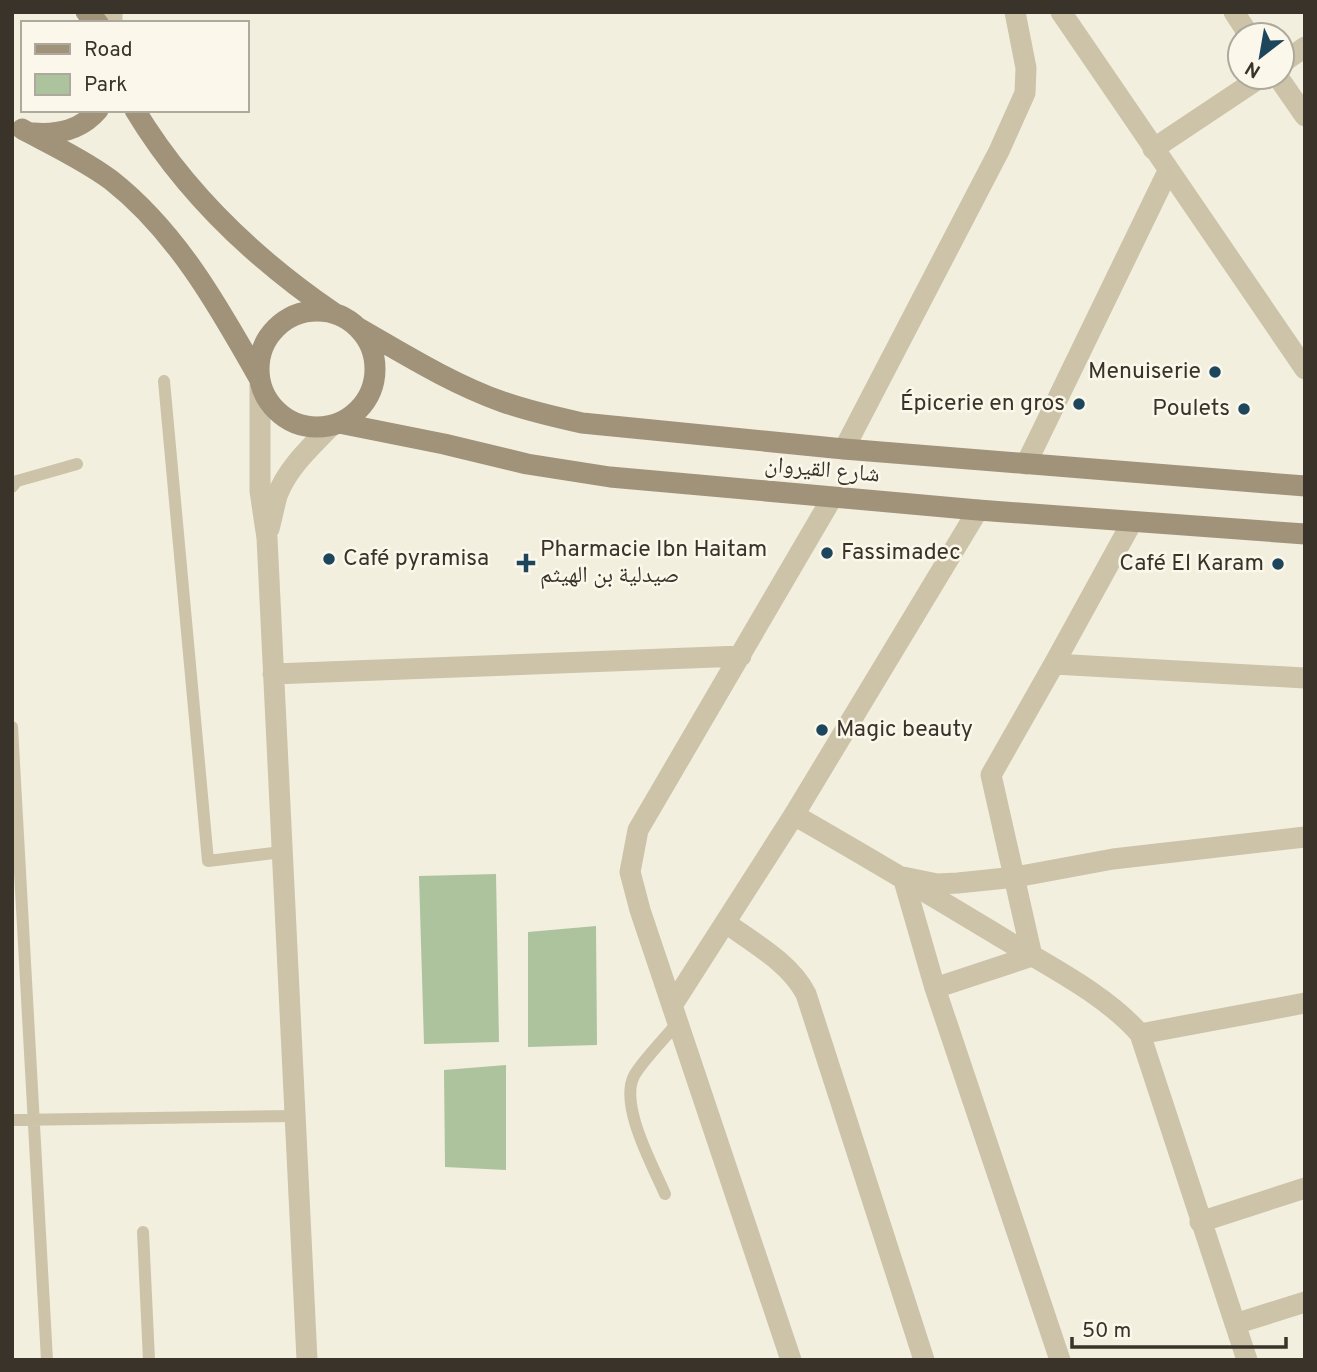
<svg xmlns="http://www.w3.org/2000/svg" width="1317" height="1372" font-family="Overpass,'Noto Naskh Arabic',sans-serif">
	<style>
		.green { fill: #acc39d }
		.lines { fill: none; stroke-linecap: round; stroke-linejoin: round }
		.lane { stroke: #ccc3a9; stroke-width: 12 }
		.street { stroke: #ccc3a9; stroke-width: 21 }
		.secondary { stroke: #a0937a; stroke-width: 21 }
		.poi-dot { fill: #1d465c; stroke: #fbf8eb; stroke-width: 2.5 }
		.labels { text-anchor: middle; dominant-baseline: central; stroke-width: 5; stroke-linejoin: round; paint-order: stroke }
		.poi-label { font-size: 23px; fill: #393329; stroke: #fbf8eb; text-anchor: end }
		.street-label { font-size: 23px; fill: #393329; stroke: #fbf8eb }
	</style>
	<rect width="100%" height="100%" fill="#f3efde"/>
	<path class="green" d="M 496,874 L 499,1042 L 424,1044 L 419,876 Z
		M 596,926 L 597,1045 L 528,1047 L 528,932 Z
		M 506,1065 L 506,1170 L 445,1167 L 444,1070 Z"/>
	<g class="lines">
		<path class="lane" d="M 164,381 L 208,861 L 282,852
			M 12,487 L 17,481 L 77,464
			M 12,727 L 47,1360
			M 12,1120 L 295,1116
			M 665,1194 C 653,1166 619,1105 634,1076 C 641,1062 668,1035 679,1021
			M 143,1232 L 149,1360"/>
		<path class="street" d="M 112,12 L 112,23
			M 1061,12 L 1305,369
			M 1234,12 L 1249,35
			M 1282,63 L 1305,47
			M 1278,77 L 1305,116
			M 1153,149 L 1261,77
			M 260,384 L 260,491 L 267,538 L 307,1360
			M 844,449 L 999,151 L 1025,93 L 1026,68 L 1015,12
			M 1026,464 L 1168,171
			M 269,529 C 272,518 274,507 277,496 C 287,468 311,447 331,426
			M 1054,664 L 1132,522
			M 273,674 L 741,656
			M 794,815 C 868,857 941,901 1014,945 C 1056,970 1108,997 1140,1034 L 1247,1360
			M 726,923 C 755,944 790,963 806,994 L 924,1360
			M 935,988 L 1032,956 L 991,775 L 1054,664 L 1305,678
			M 673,1004 L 794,815 L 978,510
			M 1140,1034 L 1305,1003
			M 1200,1222 L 1305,1188
			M 1235,1324 L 1305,1302
			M 791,1360 L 640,910 L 630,872 L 638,830 L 832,498
			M 1060,1360 L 935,988 L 903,877 L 937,884 L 958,883 L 1016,877 L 1113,859 L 1305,837"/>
		<path class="secondary" d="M 86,12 L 98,23
			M 135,110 C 185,193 255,259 334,313
			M 22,129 C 52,145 84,160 111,180 C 177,232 219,307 259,378
			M 33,133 C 59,135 81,130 98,110
			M259 369a58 58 0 1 1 116 0a58 58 0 1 1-116 0Z
			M 357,327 C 404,354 452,384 503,402 C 529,411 555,417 582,423 L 844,449 L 1305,486
			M 339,423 L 444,444 L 527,464 L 610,477 L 978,510 L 1305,534"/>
	</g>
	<g class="poi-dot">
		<circle cx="1215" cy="372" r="7"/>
		<circle cx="1079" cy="404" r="7"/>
		<circle cx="1244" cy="409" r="7"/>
		<circle cx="827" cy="553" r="7"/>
		<circle cx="329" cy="559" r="7"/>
		<path d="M522.5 552.5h7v7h7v7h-7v7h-7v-7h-7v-7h7z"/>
		<circle cx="1278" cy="564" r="7"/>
		<circle cx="822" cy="730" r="7"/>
	</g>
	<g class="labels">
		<g class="poi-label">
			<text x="1201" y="372">Menuiserie</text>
			<text x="1065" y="404">Épicerie en gros</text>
			<text x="1230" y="409">Poulets</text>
			<text x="540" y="550" text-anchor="start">Pharmacie Ibn Haitam<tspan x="540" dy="26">صيدلية بن الهيثم</tspan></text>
			<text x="841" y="553" text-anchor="start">Fassimadec</text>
			<text x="343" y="559" text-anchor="start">Café pyramisa</text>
			<text x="1264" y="564">Café El Karam</text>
			<text x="836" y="730" text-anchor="start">Magic beauty</text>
		</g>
		<g class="street-label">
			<text transform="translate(822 471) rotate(5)">شارع القيروان</text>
		</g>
	</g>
	<rect width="1317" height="1372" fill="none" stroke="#393329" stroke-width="28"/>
	<rect x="21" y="21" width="228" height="91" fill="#fbf8eb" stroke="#ada99d" stroke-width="2"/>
	<rect x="35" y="44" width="35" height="10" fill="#a0937a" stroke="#ada99d" stroke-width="2"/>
	<text x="84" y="56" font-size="21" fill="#393329">Road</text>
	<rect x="35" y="74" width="35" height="21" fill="#acc39d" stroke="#ada99d" stroke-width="2"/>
	<text x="84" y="91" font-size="21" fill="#393329">Park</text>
	<g transform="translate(1261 56) rotate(211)"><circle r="33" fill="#fbf8eb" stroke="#ada99d" stroke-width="2"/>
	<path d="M0-5L12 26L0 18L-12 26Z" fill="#1d465c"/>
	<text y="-10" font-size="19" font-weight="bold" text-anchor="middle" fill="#393329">N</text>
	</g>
	<path d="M1072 1337v10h214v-10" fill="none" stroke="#393329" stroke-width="3.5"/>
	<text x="1082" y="1337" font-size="21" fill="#393329" stroke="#fbf8eb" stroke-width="5" paint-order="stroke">50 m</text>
</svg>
